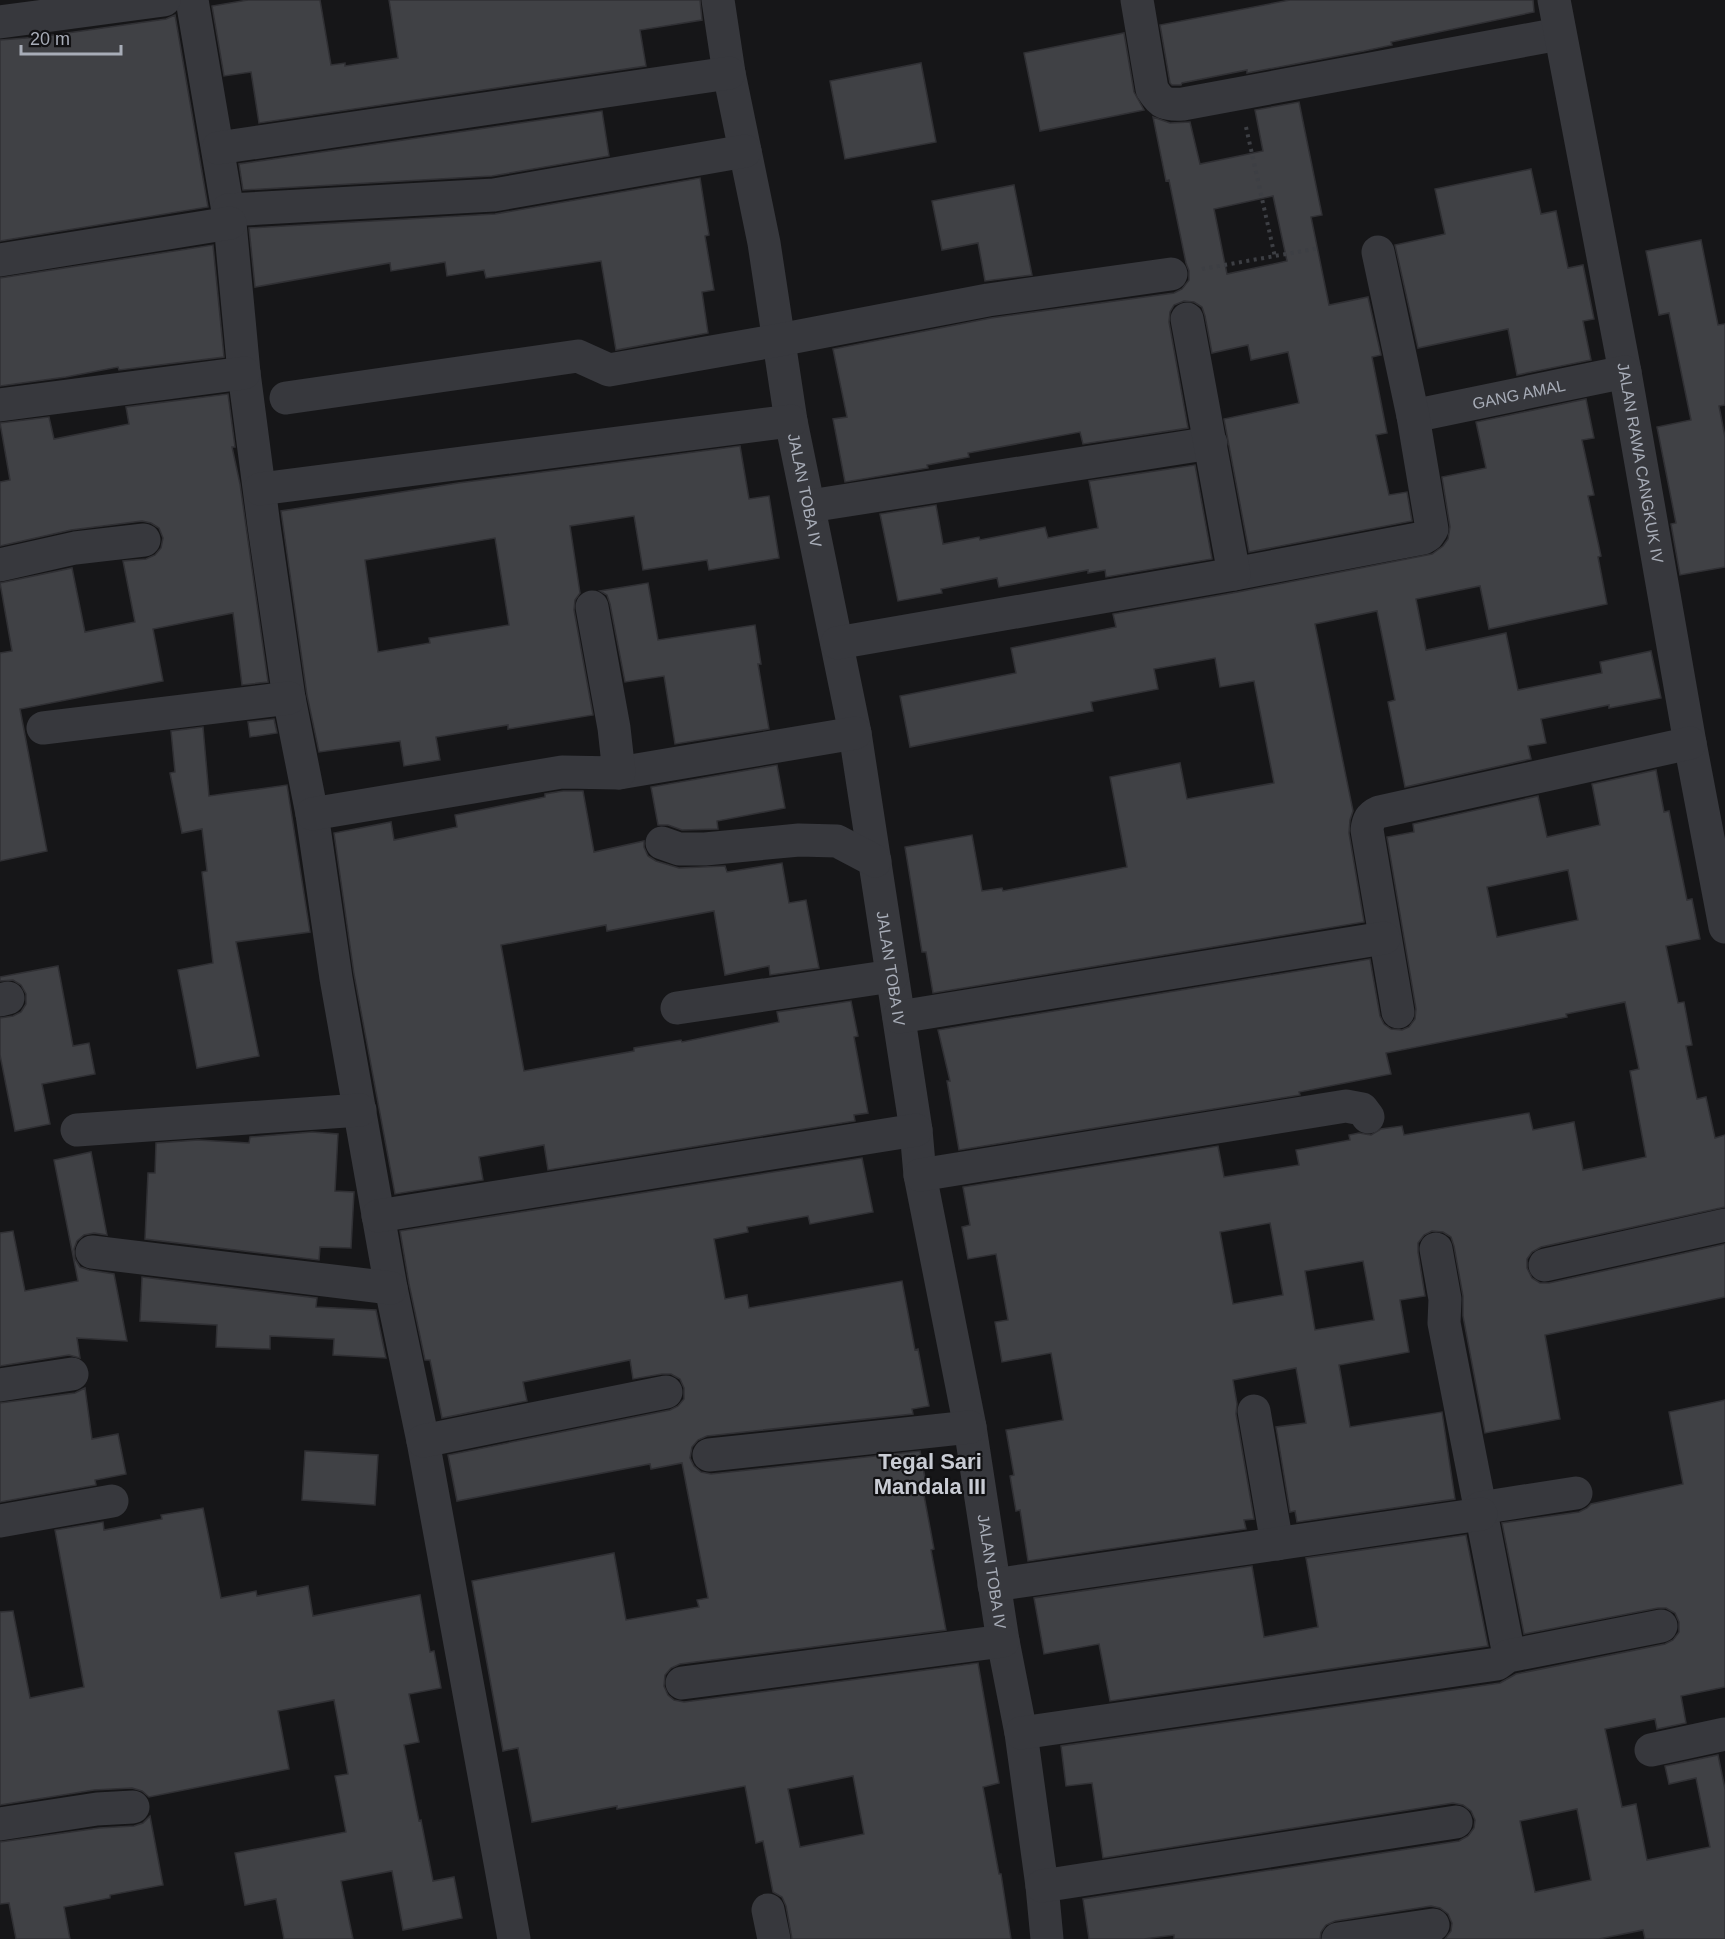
<svg xmlns="http://www.w3.org/2000/svg" width="1725" height="1939" font-family="Helvetica,sans-serif">
	<style>
		.building { fill: #404145; stroke: #303034; stroke-width: 1.5; fill-rule: evenodd }
		.lines { fill: none; stroke-linecap: round; stroke-linejoin: round }
		.path { stroke: #3d3f44; stroke-width: 4; stroke-dasharray: 3 4.5; stroke-linecap: butt }
		.minor { stroke: #37383d; stroke-width: 33 }
		.labels { text-anchor: middle; dominant-baseline: central; stroke-width: 4.5; stroke-linejoin: round; paint-order: stroke }
		.street-label { font-size: 16px; fill: #a8adb8; stroke: #111113 }
		.district-label { font-size: 22px; font-weight: bold; fill: #c9ccd4; stroke: #111113 }
	</style>
	<rect width="100%" height="100%" fill="#161618"/>
	<path class="building" d="M 248,0 L 320,0 L 331,65 L 345,63 L 345,66 L 398,58 L 389,0 L 700,0 L 702,20 L 640,30 L 646,66 L 259,123 L 251,72 L 224,76 L 212,6 Z
		M 1290,0 L 1533,0 L 1534,12 L 1391,42 L 1392,45 L 1364,51 L 1247,73 L 1247,70 L 1182,83 L 1181,85 L 1172,85 L 1170,83 L 1160,25 Z
		M 175,15 L 208,207 L 0,241 L 0,40 L 39,37 L 166,19 Z
		M 1124,33 L 1134,92 L 1144,110 L 1040,131 L 1024,53 Z
		M 921,63 L 936,142 L 845,159 L 830,81 Z
		M 1299,102 L 1322,215 L 1311,217 L 1329,305 L 1368,297 L 1381,355 L 1372,357 L 1387,433 L 1376,435 L 1389,495 L 1407,492 L 1412,521 L 1249,552 L 1224,419 L 1299,403 L 1288,352 L 1251,360 L 1248,345 L 1212,353 L 1205,316 L 1202,307 L 1194,302 L 1184,301 L 1174,305 L 1170,312 L 1169,322 L 1188,428 L 1083,444 L 1080,432 L 968,453 L 969,457 L 927,465 L 928,468 L 845,482 L 833,419 L 847,417 L 833,349 L 991,318 L 1174,293 L 1182,289 L 1189,280 L 1189,271 L 1186,263 L 1169,180 L 1166,181 L 1153,117 L 1170,123 L 1190,122 L 1200,164 L 1263,151 L 1255,110 ZM 1273,196 L 1287,261 L 1227,274 L 1214,209 Z
		M 602,111 L 609,156 L 492,176 L 243,190 L 239,164 Z
		M 1531,169 L 1541,214 L 1556,211 L 1568,268 L 1583,265 L 1594,319 L 1583,321 L 1591,360 L 1517,375 L 1508,329 L 1418,348 L 1395,245 L 1445,234 L 1435,189 Z
		M 700,178 L 709,235 L 705,236 L 714,290 L 702,292 L 708,333 L 616,350 L 601,261 L 486,278 L 484,270 L 447,276 L 445,262 L 391,271 L 390,263 L 255,287 L 249,228 L 495,214 Z
		M 1014,185 L 1032,275 L 985,281 L 978,243 L 942,250 L 932,201 Z
		M 1701,240 L 1718,325 L 1725,324 L 1725,405 L 1719,406 L 1725,437 L 1725,567 L 1680,575 L 1671,524 L 1676,523 L 1657,427 L 1691,420 L 1669,313 L 1659,315 L 1646,251 Z
		M 213,245 L 224,357 L 119,370 L 118,367 L 66,377 L 0,386 L 0,278 Z
		M 228,394 L 235,447 L 232,447 L 240,484 L 268,682 L 242,685 L 233,613 L 153,629 L 163,681 L 20,709 L 47,851 L 0,861 L 0,653 L 12,651 L 0,583 L 72,568 L 85,632 L 135,622 L 123,561 L 146,559 L 155,555 L 161,548 L 163,538 L 159,528 L 151,523 L 142,521 L 71,530 L 0,546 L 0,482 L 10,480 L 0,423 L 49,417 L 54,439 L 129,424 L 126,407 Z
		M 1586,399 L 1594,438 L 1582,440 L 1594,495 L 1588,496 L 1601,556 L 1598,557 L 1607,604 L 1489,629 L 1480,586 L 1416,599 L 1426,650 L 1506,633 L 1518,690 L 1602,673 L 1600,662 L 1651,651 L 1661,698 L 1609,708 L 1609,705 L 1541,719 L 1546,743 L 1528,746 L 1531,759 L 1405,787 L 1388,702 L 1395,700 L 1377,611 L 1315,624 L 1353,811 L 1350,820 L 1349,833 L 1364,922 L 933,993 L 926,952 L 922,952 L 905,847 L 972,835 L 982,891 L 1002,888 L 1003,891 L 1127,867 L 1110,777 L 1180,763 L 1187,799 L 1274,783 L 1254,681 L 1220,687 L 1215,658 L 1154,669 L 1158,689 L 1091,702 L 1093,711 L 910,747 L 900,696 L 1016,673 L 1011,648 L 1116,627 L 1113,614 L 1238,592 L 1432,554 L 1443,546 L 1448,539 L 1450,527 L 1442,477 L 1486,468 L 1476,422 Z
		M 740,446 L 749,499 L 769,496 L 779,558 L 709,570 L 707,560 L 643,570 L 634,516 L 570,526 L 580,593 L 575,600 L 574,610 L 593,715 L 508,729 L 508,725 L 436,737 L 440,760 L 404,766 L 400,741 L 319,752 L 307,695 L 281,511 L 458,483 ZM 495,538 L 509,625 L 429,638 L 430,643 L 378,652 L 365,560 Z
		M 1195,465 L 1212,559 L 1106,577 L 1105,570 L 1088,573 L 1088,570 L 999,587 L 997,578 L 941,589 L 942,593 L 898,601 L 880,514 L 936,505 L 943,544 L 979,537 L 980,540 L 1045,527 L 1048,538 L 1098,528 L 1089,481 Z
		M 648,583 L 658,640 L 755,625 L 761,664 L 758,664 L 769,729 L 675,744 L 664,676 L 625,682 L 610,604 L 607,595 L 600,591 Z
		M 274,719 L 277,733 L 250,737 L 248,722 Z
		M 203,727 L 209,796 L 287,785 L 310,932 L 236,942 L 259,1056 L 197,1068 L 178,970 L 213,963 L 202,872 L 207,871 L 202,829 L 182,833 L 170,773 L 175,772 L 171,731 Z
		M 777,765 L 785,808 L 717,821 L 718,829 L 682,830 L 668,825 L 658,825 L 651,787 Z
		M 1656,770 L 1664,812 L 1669,811 L 1687,900 L 1692,899 L 1700,939 L 1666,946 L 1678,1003 L 1684,1002 L 1692,1045 L 1686,1046 L 1697,1099 L 1706,1097 L 1715,1138 L 1725,1135 L 1725,1207 L 1541,1247 L 1532,1252 L 1527,1259 L 1527,1268 L 1532,1278 L 1540,1283 L 1549,1283 L 1725,1244 L 1725,1297 L 1545,1335 L 1560,1419 L 1485,1433 L 1463,1316 L 1463,1296 L 1454,1246 L 1451,1237 L 1443,1232 L 1432,1231 L 1424,1235 L 1418,1243 L 1418,1252 L 1425,1296 L 1400,1300 L 1409,1352 L 1339,1365 L 1350,1427 L 1442,1412 L 1455,1499 L 1297,1522 L 1295,1511 L 1290,1512 L 1276,1427 L 1306,1423 L 1296,1368 L 1233,1380 L 1237,1404 L 1236,1414 L 1254,1519 L 1244,1520 L 1246,1529 L 1028,1561 L 1020,1510 L 1016,1511 L 1010,1476 L 1014,1475 L 1006,1430 L 1063,1420 L 1051,1353 L 1002,1362 L 995,1322 L 1008,1320 L 996,1254 L 968,1259 L 962,1227 L 970,1225 L 963,1187 L 1218,1146 L 1224,1177 L 1299,1165 L 1296,1150 L 1350,1140 L 1349,1135 L 1359,1133 L 1371,1135 L 1381,1129 L 1402,1126 L 1404,1135 L 1529,1113 L 1533,1130 L 1574,1122 L 1583,1170 L 1646,1157 L 1630,1071 L 1639,1069 L 1625,1002 L 1566,1014 L 1567,1017 L 1386,1053 L 1391,1074 L 1299,1092 L 1300,1095 L 959,1150 L 947,1081 L 950,1081 L 938,1030 L 1370,959 L 1380,1016 L 1384,1024 L 1391,1029 L 1402,1030 L 1409,1027 L 1415,1019 L 1416,1009 L 1387,837 L 1414,832 L 1413,824 L 1538,796 L 1547,837 L 1600,825 L 1592,784 ZM 1568,870 L 1578,920 L 1497,937 L 1487,887 ZM 1270,1223 L 1283,1295 L 1233,1304 L 1220,1232 ZM 1363,1261 L 1374,1320 L 1315,1330 L 1305,1271 Z
		M 563,791 L 583,791 L 594,852 L 644,841 L 644,847 L 648,856 L 656,861 L 679,868 L 725,866 L 727,872 L 782,863 L 789,903 L 806,900 L 819,968 L 770,975 L 769,966 L 725,975 L 714,911 L 607,931 L 606,925 L 501,945 L 524,1071 L 634,1051 L 634,1048 L 681,1040 L 682,1042 L 779,1022 L 777,1012 L 851,1001 L 858,1036 L 854,1037 L 868,1113 L 854,1115 L 855,1121 L 548,1170 L 544,1145 L 479,1157 L 483,1180 L 395,1194 L 354,974 L 334,833 L 391,822 L 394,840 L 457,827 L 455,815 L 545,797 L 545,794 Z
		M 58,966 L 73,1046 L 89,1043 L 95,1074 L 42,1084 L 50,1124 L 15,1131 L 0,1055 L 0,1018 L 13,1016 L 21,1012 L 26,1004 L 26,994 L 21,985 L 13,980 L 0,981 L 0,977 Z
		M 312,1132 L 338,1134 L 335,1191 L 354,1192 L 351,1248 L 320,1247 L 319,1260 L 145,1239 L 148,1173 L 155,1173 L 156,1143 L 198,1140 L 249,1143 L 250,1137 Z
		M 91,1152 L 107,1235 L 94,1233 L 84,1235 L 77,1241 L 74,1249 L 75,1259 L 80,1267 L 89,1270 L 114,1274 L 127,1341 L 77,1338 L 80,1358 L 69,1355 L 0,1366 L 0,1233 L 13,1231 L 25,1291 L 78,1281 L 54,1160 Z
		M 862,1158 L 873,1212 L 810,1224 L 808,1216 L 747,1227 L 748,1232 L 714,1239 L 725,1299 L 747,1295 L 749,1308 L 902,1281 L 915,1350 L 918,1349 L 929,1406 L 912,1409 L 913,1414 L 707,1436 L 698,1440 L 692,1447 L 690,1458 L 694,1466 L 701,1472 L 711,1474 L 920,1451 L 927,1489 L 923,1490 L 934,1549 L 931,1550 L 946,1630 L 680,1664 L 671,1668 L 665,1675 L 664,1686 L 668,1695 L 674,1700 L 684,1702 L 978,1663 L 999,1783 L 983,1787 L 999,1874 L 1001,1874 L 1011,1939 L 792,1939 L 786,1906 L 782,1897 L 773,1892 L 763,1841 L 756,1843 L 745,1786 L 617,1809 L 617,1806 L 532,1822 L 518,1748 L 503,1751 L 472,1581 L 614,1553 L 626,1620 L 699,1607 L 697,1600 L 708,1598 L 682,1463 L 651,1469 L 650,1464 L 457,1501 L 448,1455 L 670,1410 L 678,1406 L 684,1399 L 684,1388 L 680,1379 L 671,1374 L 662,1374 L 633,1379 L 630,1360 L 523,1382 L 527,1401 L 442,1418 L 430,1360 L 425,1360 L 409,1284 L 400,1231 ZM 853,1776 L 864,1834 L 800,1847 L 788,1789 Z
		M 142,1277 L 317,1298 L 316,1307 L 376,1310 L 386,1358 L 333,1355 L 334,1339 L 270,1336 L 270,1349 L 216,1347 L 217,1325 L 140,1321 Z
		M 85,1388 L 92,1439 L 118,1434 L 126,1474 L 95,1480 L 96,1485 L 0,1502 L 0,1403 L 75,1393 Z
		M 1725,1400 L 1725,1687 L 1681,1696 L 1686,1723 L 1657,1729 L 1655,1719 L 1605,1729 L 1622,1807 L 1636,1804 L 1647,1860 L 1710,1847 L 1696,1778 L 1669,1784 L 1665,1766 L 1718,1755 L 1725,1789 L 1725,1939 L 1645,1939 L 1643,1930 L 1599,1939 L 1445,1939 L 1451,1931 L 1452,1923 L 1448,1914 L 1440,1908 L 1431,1906 L 1335,1921 L 1326,1925 L 1321,1932 L 1320,1939 L 1174,1939 L 1174,1935 L 1144,1939 L 1089,1939 L 1083,1899 L 1459,1841 L 1468,1836 L 1474,1828 L 1475,1820 L 1471,1811 L 1463,1805 L 1453,1803 L 1103,1858 L 1092,1783 L 1066,1786 L 1061,1746 L 1500,1683 L 1516,1674 L 1665,1644 L 1673,1640 L 1679,1632 L 1679,1622 L 1675,1613 L 1666,1608 L 1658,1608 L 1524,1634 L 1502,1523 L 1579,1512 L 1587,1508 L 1591,1504 L 1683,1484 L 1669,1412 ZM 1577,1809 L 1591,1880 L 1535,1892 L 1520,1821 Z
		M 305,1451 L 378,1455 L 375,1505 L 302,1500 Z
		M 203,1508 L 221,1598 L 256,1591 L 257,1596 L 308,1586 L 313,1616 L 420,1595 L 430,1652 L 434,1651 L 441,1688 L 409,1694 L 419,1742 L 404,1745 L 419,1821 L 421,1820 L 433,1881 L 454,1877 L 462,1918 L 403,1930 L 392,1871 L 341,1881 L 353,1939 L 284,1939 L 276,1899 L 245,1905 L 235,1853 L 346,1832 L 335,1776 L 348,1774 L 334,1700 L 278,1711 L 289,1769 L 149,1797 L 142,1791 L 132,1788 L 94,1790 L 0,1805 L 0,1612 L 13,1611 L 30,1698 L 84,1687 L 55,1530 L 103,1522 L 104,1530 L 162,1519 L 161,1515 Z
		M 1466,1535 L 1488,1646 L 1110,1701 L 1099,1644 L 1044,1654 L 1034,1598 L 1252,1566 L 1264,1637 L 1318,1627 L 1306,1558 Z
		M 150,1816 L 163,1885 L 110,1895 L 110,1898 L 64,1907 L 70,1939 L 16,1939 L 9,1903 L 0,1904 L 0,1842 L 99,1828 L 134,1826 L 143,1823 Z"/>
	<g class="lines">
		<path class="path" d="M 1246,127 L 1275,257
			M 1202,269 L 1320,248"/>
		<g class="minor">
			<path d="M 192,0 L 230,223 L 244,373 L 264,526 L 289,698 L 312,814 L 336,978 L 391,1288 L 423,1441 L 514,1939"/>
			<path id="s1" d="M 718,0 L 729,73 L 764,243 L 791,421 L 855,733 L 916,1130 L 920,1175 L 970,1427 L 1003,1641 L 1021,1733 L 1042,1886 L 1047,1939"/>
			<path d="M 1137,0 L 1152,89 C 1161,104 1166,105 1183,104 L 1559,34"/>
			<path id="s2" d="M 1554,0 L 1625,372 L 1690,743 L 1725,927"/>
			<path d="M 0,22 L 164,0"/>
			<path d="M 218,148 L 729,73"/>
			<path d="M 228,210 L 494,195 L 745,151"/>
			<path d="M 0,260 L 230,223"/>
			<path d="M 286,398 L 578,356 L 609,370 L 779,340 L 988,300 L 1171,274"/>
			<path d="M 0,405 L 244,373"/>
			<path id="s3" d="M 1413,416 L 1625,372"/>
			<path d="M 260,489 L 791,421"/>
			<path d="M 810,506 L 1211,443"/>
			<path d="M 0,565 L 75,548 L 144,540"/>
			<path d="M 1234,574 L 1423,538 L 1428,535 L 1432,529 L 1413,416 L 1378,252"/>
			<path d="M 837,643 L 1234,574 L 1187,319"/>
			<path d="M 43,728 L 289,698"/>
			<path d="M 619,773 L 855,733"/>
			<path d="M 312,814 L 562,772 L 619,773 L 614,728 L 592,607"/>
			<path d="M 662,843 L 679,849 L 705,849 L 799,840 L 837,841 L 875,861"/>
			<path d="M 0,1000 L 8,998"/>
			<path d="M 677,1008 L 892,976"/>
			<path d="M 1398,1012 L 1367,830 C 1368,821 1370,816 1379,812 L 1690,743"/>
			<path d="M 899,1017 L 1384,938"/>
			<path d="M 77,1130 L 360,1110"/>
			<path d="M 920,1175 L 1346,1106 L 1362,1109 L 1368,1117"/>
			<path d="M 378,1216 L 916,1130"/>
			<path d="M 1436,1249 L 1445,1299 L 1444,1323 L 1508,1650 L 1508,1656"/>
			<path d="M 92,1252 L 391,1288"/>
			<path d="M 1545,1265 L 1725,1225"/>
			<path d="M 0,1385 L 72,1374"/>
			<path d="M 1254,1411 L 1277,1544"/>
			<path d="M 423,1441 L 666,1392"/>
			<path d="M 709,1455 L 970,1427"/>
			<path d="M 1480,1508 L 1576,1493"/>
			<path d="M 0,1521 L 112,1501"/>
			<path d="M 994,1585 L 1481,1514"/>
			<path d="M 682,1683 L 1003,1641"/>
			<path d="M 1021,1733 L 1497,1664 L 1508,1656 L 1661,1626"/>
			<path d="M 1651,1750 L 1725,1734"/>
			<path d="M 0,1824 L 97,1809 L 133,1807"/>
			<path d="M 1042,1886 L 1456,1822"/>
			<path d="M 768,1910 L 774,1939"/>
			<path d="M 1338,1939 L 1433,1925"/>
		</g>
	</g>
	<g class="labels">
		<g class="street-label">
			<text stroke="none"><textPath href="#s3" startOffset="108">GANG AMAL</textPath></text>
			<text stroke="none"><textPath href="#s2" startOffset="471">JALAN RAWA CANGKUK IV</textPath></text>
			<text stroke="none"><textPath href="#s1" startOffset="498">JALAN TOBA IV</textPath></text>
			<text stroke="none"><textPath href="#s1" startOffset="984">JALAN TOBA IV</textPath></text>
			<text stroke="none"><textPath href="#s1" startOffset="1596">JALAN TOBA IV</textPath></text>
		</g>
		<g class="district-label">
			<text x="930" y="1461">Tegal Sari<tspan x="930" dy="25">Mandala III</tspan></text>
		</g>
	</g>
	<path d="M21 45v9h100v-9" fill="none" stroke="#a8adb8" stroke-width="3"/>
	<text x="30" y="45" font-size="18" fill="#a8adb8" stroke="#111113" stroke-width="4.5" paint-order="stroke">20 m</text>
</svg>
